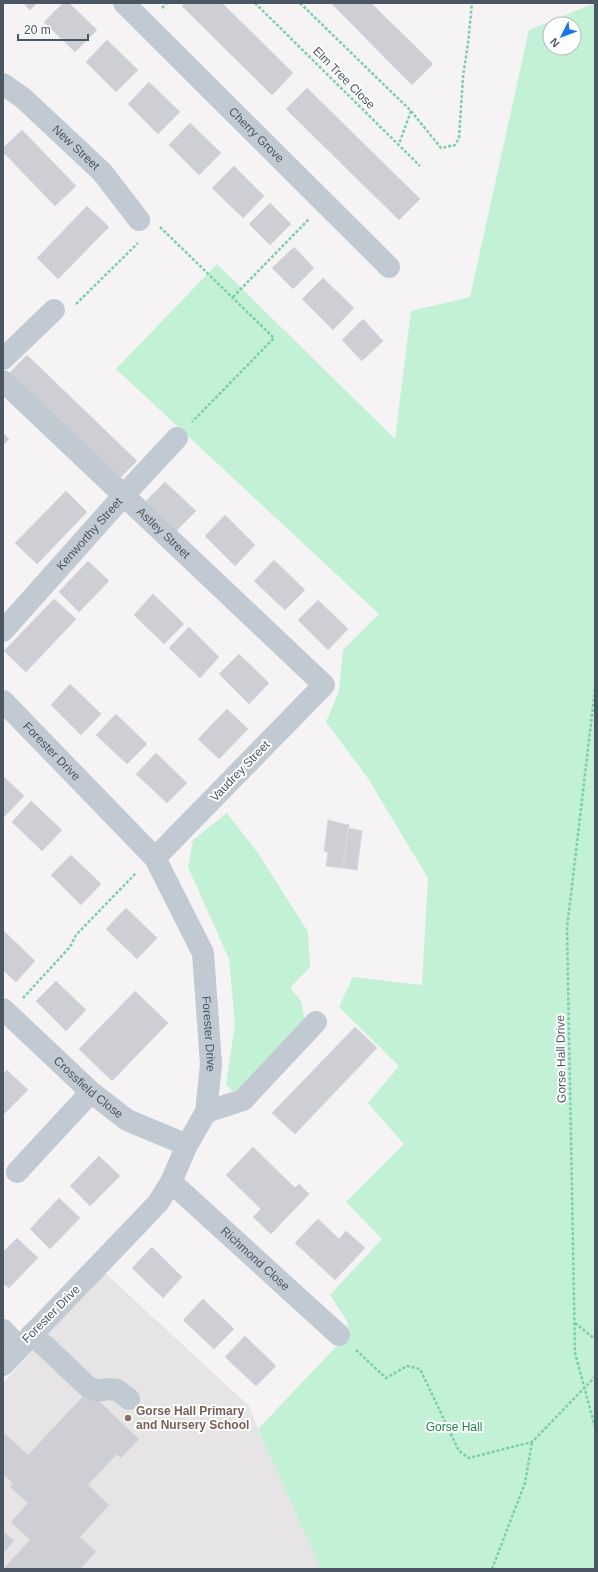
<svg xmlns="http://www.w3.org/2000/svg" width="598" height="1572" font-family="Arial,sans-serif">
	<style>
		.education { fill: #e6e4e5 }
		.green { fill: #c3f1d5; fill-rule: evenodd }
		.building { fill: #cdcfd5; stroke: #d7d9de }
		.lines { fill: none; stroke-linecap: round; stroke-linejoin: round }
		.path { stroke: #7ad0a6; stroke-width: 2.5; stroke-dasharray: 3 2; stroke-linecap: butt }
		.minor { stroke: #c1cad2; stroke-width: 22 }
		.education-dot { fill: #8d6e63; stroke: #fff; stroke-width: 1.5 }
		.labels { text-anchor: middle; dominant-baseline: central; stroke-width: 4; stroke-linejoin: round; paint-order: stroke }
		.street-label { font-size: 12px; fill: #4a5661; stroke: #fff }
		.education-label { font-size: 12px; font-weight: bold; fill: #785e54; stroke: #fff; text-anchor: start }
		.park-label { font-size: 12px; fill: #17864f; stroke: #fff }
	</style>
	<rect width="100%" height="100%" fill="#f5f3f3"/>
	<path class="education" d="M 104,1272 L 249,1406 L 258,1429 L 321,1569 L 3,1569 L 3,1383 Z"/>
	<path class="green" d="M 595,3 L 595,1569 L 321,1569 L 258,1429 L 349,1333 L 347,1321 L 330,1295 L 382,1239 L 346,1202 L 404,1144 L 368,1103 L 399,1066 L 339,1007 L 353,977 L 422,985 L 428,878 L 367,777 L 326,722 L 339,691 L 343,650 L 379,614 L 116,369 L 217,264 L 395,439 L 411,311 L 470,297 L 529,30 ZM 550,24 L 574,24 L 574,48 L 550,48 Z
		M 227,813 L 258,853 L 308,932 L 310,967 L 290,988 L 301,1001 L 305,1020 L 242,1090 L 232,1091 L 226,1084 L 235,1024 L 229,959 L 188,867 L 193,840 Z"/>
	<path class="building" d="M 23,3 L 37,3 L 30,10 Z
		M 63,3 L 69,3 L 97,30 L 75,52 L 44,22 Z
		M 185,3 L 222,3 L 293,73 L 272,95 L 182,6 Z
		M 331,3 L 371,3 L 433,64 L 412,85 Z
		M 107,40 L 138,70 L 116,92 L 86,62 Z
		M 149,82 L 180,112 L 158,134 L 128,104 Z
		M 307,88 L 420,199 L 399,220 L 286,109 Z
		M 190,123 L 221,153 L 199,175 L 169,145 Z
		M 22,130 L 76,186 L 55,206 L 3,152 L 3,148 Z
		M 234,166 L 264,196 L 243,218 L 212,188 Z
		M 270,203 L 291,224 L 270,245 L 249,224 Z
		M 87,206 L 109,227 L 58,279 L 37,258 Z
		M 294,247 L 314,268 L 293,289 L 272,268 Z
		M 323,278 L 354,308 L 333,330 L 302,299 Z
		M 363,319 L 383,341 L 362,361 L 342,340 Z
		M 27,355 L 137,461 L 116,482 L 6,377 Z
		M 3,433 L 9,439 L 3,445 Z
		M 165,482 L 196,511 L 175,532 L 145,502 Z
		M 66,491 L 87,512 L 37,564 L 15,543 Z
		M 225,515 L 255,545 L 235,566 L 205,536 Z
		M 274,560 L 305,590 L 285,610 L 254,581 Z
		M 88,561 L 109,581 L 79,612 L 59,592 Z
		M 153,594 L 184,624 L 164,644 L 134,615 Z
		M 54,599 L 76,619 L 26,672 L 4,651 Z
		M 318,600 L 348,629 L 328,650 L 298,620 Z
		M 189,627 L 219,657 L 200,678 L 169,648 Z
		M 239,654 L 269,683 L 249,704 L 219,674 Z
		M 70,684 L 101,714 L 81,735 L 51,705 Z
		M 227,709 L 248,729 L 219,759 L 198,739 Z
		M 116,714 L 147,744 L 127,764 L 96,735 Z
		M 156,753 L 187,783 L 167,803 L 136,774 Z
		M 3,776 L 24,796 L 4,817 L 3,816 Z
		M 31,801 L 62,830 L 42,851 L 12,822 Z
		M 328,820 L 349,825 L 343,868 L 326,866 L 328,852 L 324,851 Z
		M 348,828 L 362,831 L 357,870 L 343,868 Z
		M 71,855 L 101,884 L 81,905 L 51,875 Z
		M 126,908 L 157,938 L 137,959 L 106,929 Z
		M 5,932 L 35,961 L 16,982 L 3,970 L 3,934 Z
		M 56,981 L 86,1010 L 66,1031 L 36,1001 Z
		M 135,991 L 168,1023 L 112,1081 L 79,1049 Z
		M 355,1027 L 377,1048 L 295,1134 L 272,1113 Z
		M 7,1070 L 28,1090 L 3,1115 L 3,1074 Z
		M 253,1147 L 295,1188 L 299,1184 L 309,1194 L 271,1234 L 253,1217 L 261,1209 L 226,1175 Z
		M 99,1156 L 120,1176 L 90,1206 L 70,1186 Z
		M 59,1198 L 80,1218 L 50,1249 L 30,1229 Z
		M 318,1219 L 339,1239 L 346,1231 L 365,1248 L 335,1280 L 295,1243 Z
		M 17,1238 L 38,1258 L 9,1288 L 3,1283 L 3,1252 Z
		M 152,1247 L 182,1277 L 163,1298 L 132,1268 Z
		M 203,1299 L 234,1329 L 214,1349 L 183,1320 Z
		M 245,1336 L 276,1366 L 256,1386 L 225,1357 Z
		M 88,1391 L 139,1439 L 121,1458 L 117,1454 L 88,1485 L 109,1505 L 80,1537 L 96,1552 L 80,1569 L 3,1569 L 30,1540 L 11,1522 L 28,1503 L 10,1487 L 13,1483 L 3,1474 L 3,1432 L 28,1455 Z
		M 3,1531 L 14,1541 L 3,1553 Z"/>
	<g class="lines">
		<path class="path" d="M 255,3 L 420,166
			M 300,3 L 411,111 L 399,144
			M 162,8 L 167,3
			M 411,111 L 441,148 L 455,145 L 459,138 L 463,77 L 468,43 L 472,3
			M 160,227 L 274,338 L 192,422
			M 233,297 L 309,219
			M 76,304 L 138,243
			M 595,689 L 567,928 L 575,1353 L 595,1427
			M 23,998 L 70,947 L 76,935 L 136,873
			M 575,1323 L 595,1339
			M 356,1350 L 386,1378 L 407,1366 L 420,1369 L 459,1451 L 469,1458 L 532,1442 L 595,1377
			M 492,1569 L 525,1483 L 532,1442"/>
		<g class="minor">
			<path id="s1" d="M 124,3 L 389,267"/>
			<path id="s2" d="M 3,84 L 23,98 L 102,172 L 139,220"/>
			<path d="M 3,359 L 54,310"/>
			<path id="s3" d="M 3,381 L 324,685 L 155,858"/>
			<path id="s4" d="M 3,631 L 124,495 L 177,438"/>
			<path id="s5" d="M 3,701 L 155,858 L 203,953 L 211,1064 L 206,1112 L 187,1145 L 171,1182 L 158,1203 L 3,1365"/>
			<path id="s6" d="M 3,1009 L 91,1092 L 127,1120 L 187,1145"/>
			<path d="M 206,1112 L 243,1100 L 316,1022"/>
			<path d="M 17,1172 L 91,1092"/>
			<path id="s7" d="M 171,1182 L 339,1335"/>
			<path d="M 3,1330 L 19,1347"/>
			<path d="M 31,1335 L 45,1346 L 87,1386 L 97,1391 L 107,1389 L 117,1390 L 129,1399"/>
		</g>
	</g>
	<circle class="education-dot" cx="128" cy="1418" r="4"/>
	<g class="labels">
		<g class="street-label">
			<text transform="translate(344 78) rotate(45)">Elm Tree Close</text>
			<text stroke="none"><textPath href="#s1" startOffset="187">Cherry Grove</textPath></text>
			<text stroke="none"><textPath href="#s2" startOffset="97">New Street</textPath></text>
			<text stroke="none"><textPath href="#s3" startOffset="221">Astley Street</textPath></text>
			<text stroke="none"><textPath href="#s4" startOffset="130">Kenworthy Street</textPath></text>
			<text stroke="none"><textPath href="#s5" startOffset="70">Forester Drive</textPath></text>
			<text transform="translate(240 771) rotate(-46)">Vaudrey Street</text>
			<text stroke="none"><textPath href="#s5" startOffset="406">Forester Drive</textPath></text>
			<text transform="translate(561 1059) rotate(-91)">Gorse Hall Drive</text>
			<text stroke="none"><textPath href="#s6" startOffset="116">Crossfield Close</textPath></text>
			<text stroke="none"><textPath href="#s7" startOffset="114">Richmond Close</textPath></text>
			<text transform="translate(51 1314) rotate(-45)">Forester Drive</text>
		</g>
		<g class="education-label">
			<text x="136" y="1411">Gorse Hall Primary<tspan x="136" dy="14">and Nursery School</tspan></text>
		</g>
		<g class="park-label">
			<text x="454" y="1427">Gorse Hall</text>
		</g>
	</g>
	<rect width="598" height="1572" fill="none" stroke="#4a5661" stroke-width="8"/>
	<g transform="translate(562 36) rotate(228)"><circle r="19" fill="#ffffff" stroke="#b7bbc0"/>
	<path d="M0-3L7 15L0 10L-7 15Z" fill="#1a73e8"/>
	<text y="-6" font-size="11" font-weight="bold" text-anchor="middle" fill="#4a5661">N</text>
	</g>
	<path d="M18 34v6h70v-6" fill="none" stroke="#4a5661" stroke-width="2"/>
	<text x="24" y="34" font-size="12" fill="#4a5661" stroke="#ffffff" stroke-width="3" paint-order="stroke">20 m</text>
</svg>
